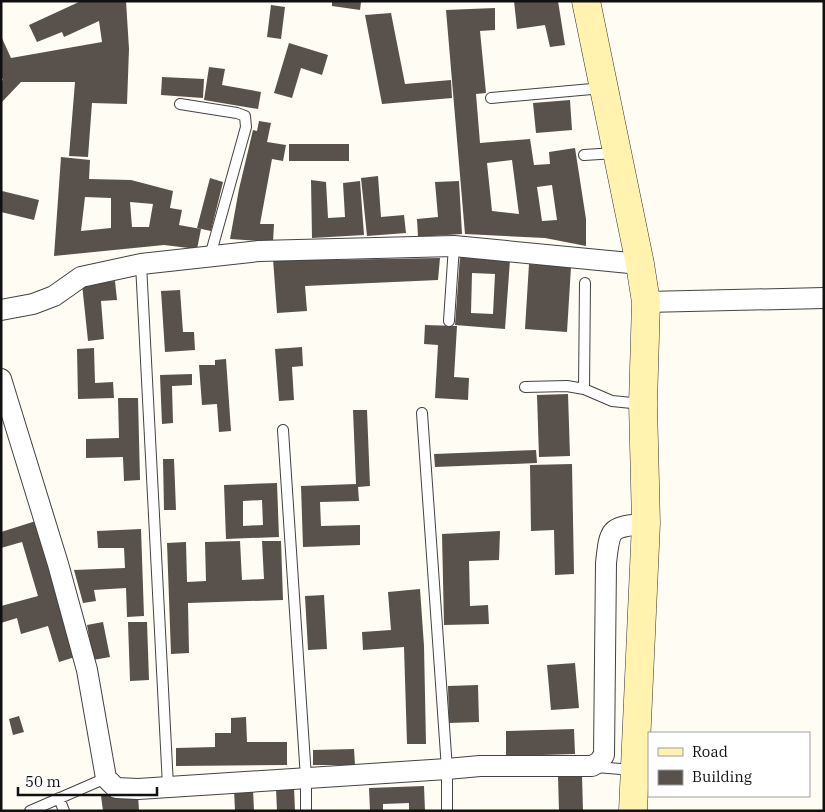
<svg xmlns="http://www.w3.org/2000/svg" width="825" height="812" font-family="'IBM Plex Serif',serif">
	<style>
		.building { fill: #59514c; fill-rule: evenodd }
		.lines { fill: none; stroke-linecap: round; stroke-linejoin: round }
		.service-casing { stroke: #434343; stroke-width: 12 }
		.minor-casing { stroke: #434343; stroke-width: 22 }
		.secondary-casing { stroke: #323232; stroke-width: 29 }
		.service { stroke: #fff; stroke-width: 10 }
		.minor { stroke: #fff; stroke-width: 20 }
		.secondary { stroke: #fff3af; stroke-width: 28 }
	</style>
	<rect width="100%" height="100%" fill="#fffcf4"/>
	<path class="building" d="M 81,1 L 126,1 L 129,49 L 127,104 L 92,103 L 88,157 L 69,156 L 75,82 L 21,82 L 1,103 L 1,81 L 3,80 L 1,76 L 1,36 L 11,58 L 102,42 L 99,21 L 64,37 L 62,32 L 37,42 L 29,25 Z
		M 332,1 L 361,2 L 360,10 L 332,6 Z
		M 514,1 L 558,1 L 565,45 L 550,47 L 545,25 L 517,29 Z
		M 271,5 L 285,7 L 281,39 L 267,37 Z
		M 495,8 L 495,30 L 480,31 L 486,93 L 476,94 L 480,143 L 530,139 L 534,165 L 550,164 L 549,152 L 575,148 L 586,219 L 586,246 L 545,238 L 465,234 L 446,10 ZM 512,160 L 519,214 L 492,211 L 487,163 ZM 552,185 L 557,220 L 542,221 L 537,187 Z
		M 391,13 L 405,84 L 451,80 L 452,98 L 382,104 L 365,15 Z
		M 289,43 L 328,55 L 322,75 L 301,68 L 292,98 L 274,93 Z
		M 209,67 L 225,69 L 222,85 L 261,92 L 258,109 L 204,100 Z
		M 162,77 L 204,79 L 203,98 L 161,95 Z
		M 570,100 L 572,130 L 536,133 L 533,103 Z
		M 259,121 L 271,123 L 267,142 L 286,145 L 283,161 L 272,159 L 260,224 L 274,224 L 273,242 L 230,239 L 239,189 L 253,130 L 257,131 Z
		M 289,144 L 349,144 L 349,161 L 289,161 Z
		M 61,157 L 90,160 L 89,179 L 131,180 L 173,191 L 170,208 L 182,210 L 179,225 L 201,229 L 197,249 L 164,245 L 54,256 ZM 85,197 L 111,198 L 111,228 L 81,231 ZM 130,202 L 153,204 L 149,227 L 132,227 Z
		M 378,176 L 381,217 L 404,215 L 406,233 L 367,236 L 361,178 Z
		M 210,178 L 223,182 L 211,231 L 197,228 Z
		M 311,180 L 326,182 L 328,218 L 345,217 L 343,183 L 360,181 L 364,235 L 312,238 Z
		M 459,181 L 462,234 L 418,237 L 417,219 L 438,217 L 435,182 Z
		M 2,191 L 39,200 L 34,220 L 1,212 Z
		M 325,255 L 325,260 L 440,258 L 438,280 L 305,286 L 307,311 L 277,313 L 273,259 Z
		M 460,256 L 510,260 L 505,329 L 455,325 ZM 472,273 L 495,274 L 493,314 L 471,313 Z
		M 529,264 L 571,267 L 567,332 L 525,329 Z
		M 115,281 L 117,300 L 101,301 L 104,339 L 88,341 L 82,284 Z
		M 180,290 L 183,332 L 194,332 L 195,350 L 165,352 L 161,291 Z
		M 425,325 L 457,326 L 454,377 L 469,378 L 468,400 L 435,398 L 438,345 L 424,344 Z
		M 302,347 L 303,366 L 292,367 L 294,400 L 279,401 L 275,349 Z
		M 94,348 L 95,383 L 113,382 L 114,398 L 78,399 L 77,349 Z
		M 226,359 L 231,431 L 219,432 L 217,404 L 202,405 L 199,365 L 215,365 L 215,360 Z
		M 192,374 L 192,385 L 172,386 L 173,423 L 162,424 L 160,375 Z
		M 568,394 L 570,456 L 539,457 L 537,395 Z
		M 118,398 L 138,398 L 140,480 L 124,481 L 123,457 L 86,458 L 86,439 L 119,438 Z
		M 353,410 L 367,410 L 370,486 L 358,487 L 359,501 L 320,502 L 321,526 L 360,525 L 360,545 L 303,547 L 301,486 L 356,484 Z
		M 536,450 L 537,463 L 435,467 L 434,454 Z
		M 163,459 L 174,459 L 176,510 L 164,510 Z
		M 572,464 L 574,574 L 555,575 L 554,530 L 531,531 L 530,465 Z
		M 277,483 L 279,537 L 226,539 L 224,485 ZM 262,500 L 263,525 L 243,526 L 243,501 Z
		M 39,520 L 78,656 L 59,662 L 48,626 L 21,634 L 17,618 L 1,623 L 1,606 L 38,596 L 22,542 L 1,548 L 1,532 Z
		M 141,529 L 144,616 L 127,617 L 126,588 L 94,590 L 96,601 L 83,603 L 74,570 L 125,568 L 124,548 L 98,548 L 97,531 Z
		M 500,531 L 499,560 L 469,561 L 470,606 L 488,605 L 489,624 L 444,625 L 442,534 Z
		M 240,541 L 242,580 L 264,579 L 262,541 L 281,541 L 283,600 L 188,603 L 189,653 L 171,654 L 167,543 L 186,542 L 187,582 L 206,581 L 205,542 Z
		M 420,589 L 424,646 L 426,744 L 407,744 L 404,647 L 363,650 L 362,632 L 391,630 L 388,592 Z
		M 324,595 L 327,649 L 308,650 L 305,596 Z
		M 103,622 L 110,657 L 93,660 L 87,625 Z
		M 128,622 L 147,622 L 149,680 L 130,681 Z
		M 575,663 L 579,708 L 551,710 L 547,665 Z
		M 478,685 L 479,722 L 449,723 L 448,686 Z
		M 19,716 L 24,732 L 13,735 L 9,719 Z
		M 246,717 L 247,742 L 287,742 L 287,765 L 176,766 L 176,748 L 215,747 L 215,733 L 231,733 L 231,718 Z
		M 574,729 L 575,754 L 506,756 L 506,731 Z
		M 354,749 L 355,765 L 313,765 L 313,750 Z
		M 582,775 L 583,811 L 559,811 L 558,776 Z
		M 424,786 L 425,811 L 409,811 L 409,803 L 383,804 L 383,811 L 370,811 L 369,788 Z
		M 294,787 L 295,811 L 277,811 L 276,788 Z
		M 234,789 L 253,789 L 254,811 L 235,811 Z
		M 138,794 L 139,811 L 103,811 L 101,796 Z"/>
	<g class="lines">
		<g class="service-casing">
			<path id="service" d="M 491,98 L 603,88
				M 180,104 L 237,113 L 245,116 L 246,127 L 210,256
				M 584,155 L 616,153
				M 141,264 L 168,786
				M 449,321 L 454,246
				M 525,387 L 567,386 L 584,389 L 612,401 L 642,404
				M 584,389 L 585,283
				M 422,413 L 447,769 L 447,811
				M 283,430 L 306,778 L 306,811
				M 596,767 L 633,770
				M 59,798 L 64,811
				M 30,811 L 106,778"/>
		</g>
		<g class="minor-casing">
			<path id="minor" d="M 646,302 L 824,298
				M 1,310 L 33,304 L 54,296 L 81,277 L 141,264 L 259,251 L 454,246 L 640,264
				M 1,379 L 58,564 L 87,670 L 106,778 L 116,788 L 138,789 L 447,769 L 480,766 L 592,766 L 599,762 L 604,755 L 606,563 C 610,526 610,528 646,523"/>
		</g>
		<g class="secondary-casing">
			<path id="secondary" d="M 586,1 L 640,264 L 646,302 L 643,404 L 646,523 L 633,811"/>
		</g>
		<use href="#service" class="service"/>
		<use href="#minor" class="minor"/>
		<use href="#secondary" class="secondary"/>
	</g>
	<rect width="825" height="812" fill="none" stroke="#101010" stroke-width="5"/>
	<rect x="648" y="732" width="162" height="65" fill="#ffffff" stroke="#9f9f9f"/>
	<rect x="658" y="748" width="25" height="8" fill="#fff3af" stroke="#9f9f9f"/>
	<text x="692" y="757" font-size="15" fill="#101010">Road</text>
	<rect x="658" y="770" width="25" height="15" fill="#59514c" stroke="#9f9f9f"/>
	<text x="692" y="782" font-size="15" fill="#101010">Building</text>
	<path d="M18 787v8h139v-8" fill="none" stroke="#101010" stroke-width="2.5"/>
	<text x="25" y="787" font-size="15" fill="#101010" stroke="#ffffff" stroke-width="4" paint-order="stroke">50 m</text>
</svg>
